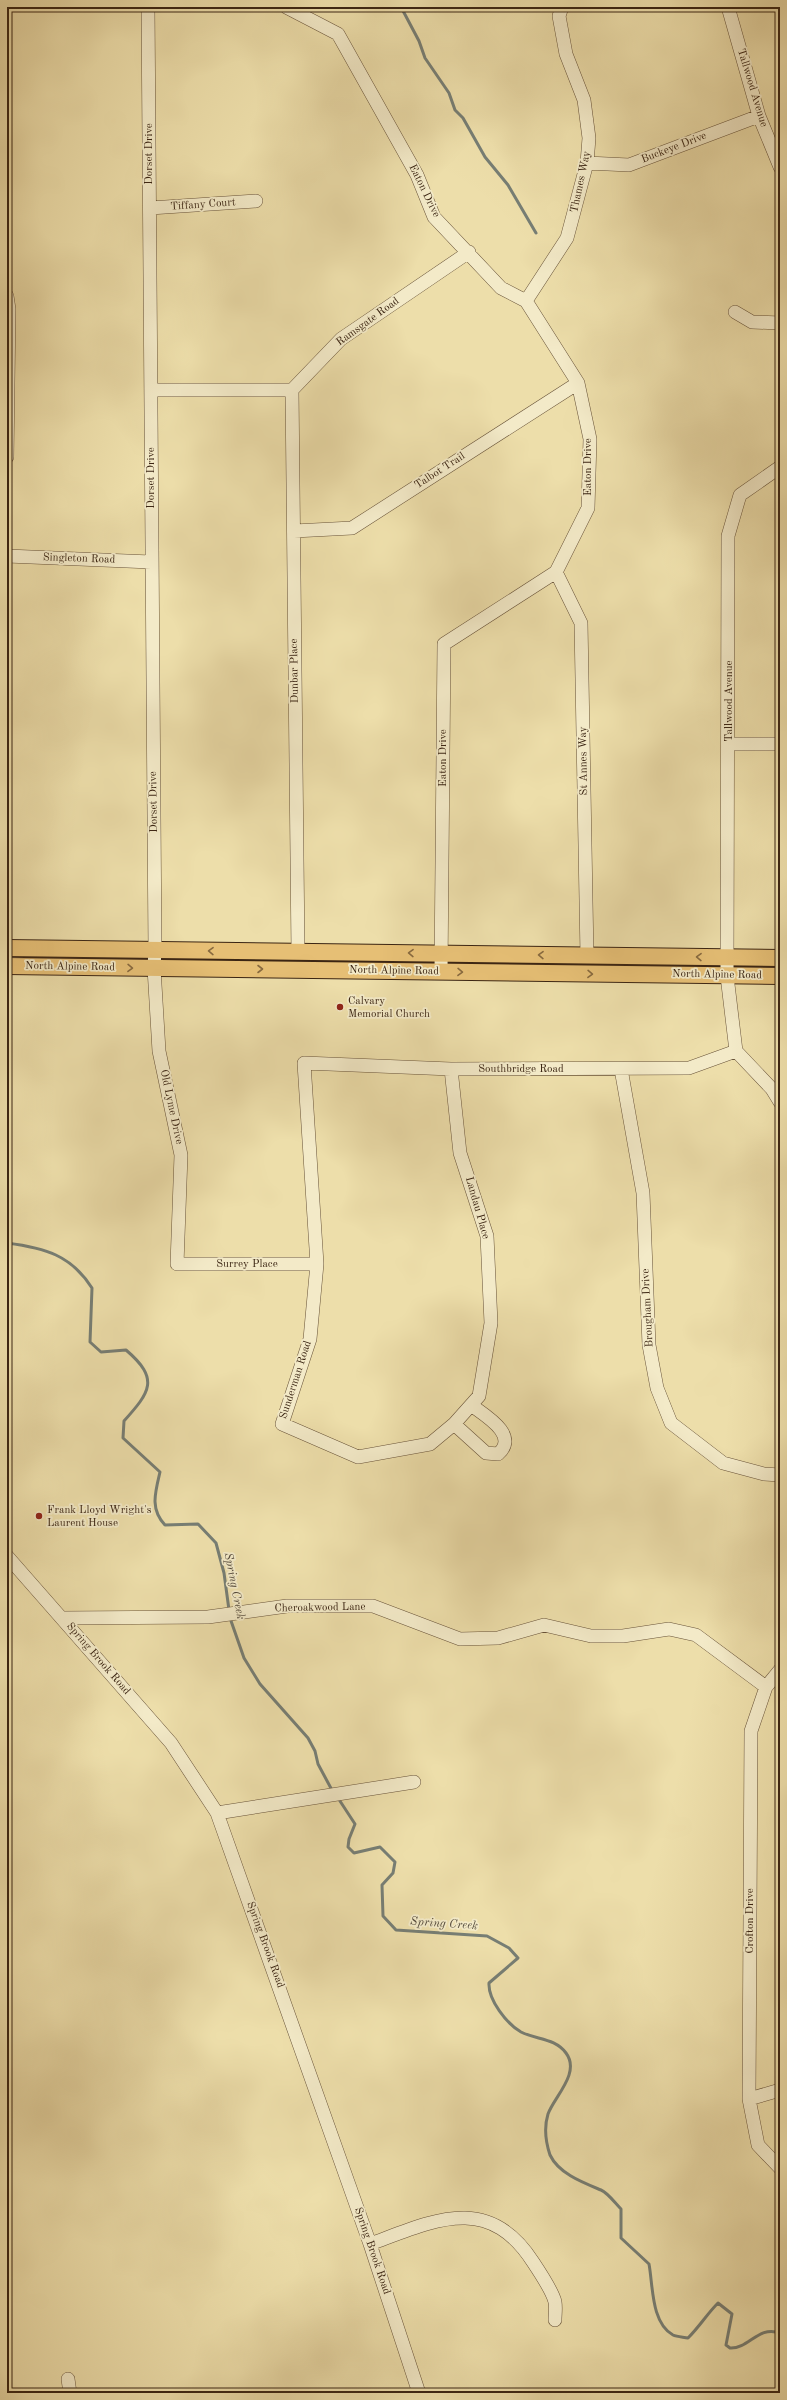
<svg xmlns="http://www.w3.org/2000/svg" width="787" height="2400" font-family="'Old Standard TT',serif">
	<style>
		.lines { fill: none; stroke-linecap: round; stroke-linejoin: round }
		.stream { stroke: #777e74; stroke-width: 3 }
		.minor-casing { stroke: #685339; stroke-width: 14 }
		.major-casing { stroke: #3b2513; stroke-width: 18 }
		.minor { stroke: #f3eac8; stroke-width: 13 }
		.major { stroke: #e6bf75; stroke-width: 16 }
		.oneway { stroke: #886a3f }
		.poi-dot { fill: #8f2418; stroke: #f3eac8; stroke-width: 1.5 }
		.labels { text-anchor: middle; dominant-baseline: central; stroke-width: 3.5; stroke-linejoin: round; paint-order: stroke }
		.street-label { font-size: 11px; fill: #3b2513; stroke: #f3eac8 }
		.poi-label { font-size: 11px; fill: #3b2513; stroke: #f3eac8; text-anchor: start }
		.water-label { font-size: 12px; font-style: italic; fill: #544a3c; stroke: #f3eac8 }
	</style>
	<rect width="100%" height="100%" fill="#eddeaa"/>
	<filter id="stains"><feTurbulence type="fractalNoise" baseFrequency=".005" numOctaves="4"/><feColorMatrix values="0 0 0 0 .2 0 0 0 0 .09 0 0 0 0 .02 0 0 0 .5 -.17"/></filter>
	<radialGradient id="worn" r=".72"><stop offset=".6" stop-color="#630" stop-opacity="0"/><stop offset="1" stop-color="#630" stop-opacity=".3"/></radialGradient>
	<g class="lines">
		<path class="stream" d="M 401,7 L 419,41 L 425,58 L 449,93 L 455,110 L 463,118 L 485,157 L 508,185 L 536,233
			M 7,1243 C 45,1248 71,1255 92,1288 L 90,1342 L 101,1352 L 126,1350 C 160,1379 150,1392 124,1421 L 123,1438 L 160,1472 C 155,1493 150,1509 165,1525 L 198,1524 L 216,1543 L 224,1573 L 229,1610
			M 230,1618 L 244,1658 L 260,1684 L 308,1738 L 315,1751 L 318,1764 L 333,1792
			M 338,1798 L 355,1824 L 349,1839 L 348,1847 L 354,1853 L 380,1847 L 395,1862 L 393,1873 L 382,1885 L 383,1916 L 396,1930 L 487,1936 L 509,1948 L 518,1958 L 489,1983 C 488,2000 507,2024 521,2032 C 537,2040 555,2038 566,2053 C 581,2073 554,2097 548,2114 C 544,2127 546,2143 550,2155 C 559,2174 584,2183 601,2190 C 608,2193 615,2203 621,2209 L 621,2238 L 649,2264 C 653,2285 651,2323 673,2335 C 677,2337 684,2337 688,2338 C 700,2326 707,2314 718,2303 L 732,2314 L 726,2345 L 730,2348 C 749,2349 758,2325 780,2333"/>
		<g class="minor-casing">
			<path id="minor" d="M 148,7 L 155,950 L 154,968 L 159,1051 L 181,1155 L 177,1264 L 317,1264
				M 286,7 L 338,34 L 417,175 L 434,217 L 501,288 L 526,301 L 578,383 L 590,439 L 588,508 L 556,572 L 444,644 L 441,972
				M 728,7 L 759,116 L 780,167
				M 587,163 L 629,165 L 759,116
				M 150,208 L 256,201
				M 7,296 L 9,309 L 7,457
				M 526,301 L 567,238 L 587,163 L 589,138 L 584,100 L 566,54 L 559,16 L 562,7
				M 735,312 L 752,322 L 780,323
				M 151,390 L 292,390 L 341,339 L 469,252
				M 292,390 L 298,951
				M 780,467 L 740,495 L 728,536 L 727,976 L 736,1051 L 772,1089 L 780,1102
				M 294,531 L 352,528 L 578,383
				M 7,556 L 151,562
				M 556,572 L 581,623 L 587,956
				M 729,744 L 776,744
				M 451,1069 L 460,1153 L 487,1236 L 491,1323 L 479,1396 L 454,1424 L 430,1444 L 358,1457 L 282,1424 L 310,1339 L 317,1264 L 304,1063 L 451,1069 L 689,1068 L 736,1051
				M 621,1069 L 643,1193 L 649,1345 L 657,1388 L 671,1423 L 723,1463 L 764,1474 L 780,1475
				M 454,1424 L 486,1453 L 498,1454 C 520,1435 484,1415 471,1405
				M 7,1556 L 171,1743 L 217,1813 L 370,2244 L 419,2393
				M 62,1618 L 208,1617 L 287,1606 L 373,1606 L 460,1639 L 498,1638 L 544,1625 L 591,1636 L 623,1636 L 669,1629 L 696,1635 L 766,1687
				M 780,1670 L 766,1687 L 751,1731 L 749,2099 L 758,2145 L 780,2168
				M 217,1813 L 414,1782
				M 749,2099 L 780,2090
				M 370,2244 C 433,2221 488,2192 533,2262 C 539,2271 553,2292 555,2302 C 556,2308 555,2314 555,2320
				M 68,2379 L 70,2393"/>
		</g>
		<g class="major-casing">
			<path id="major" d="M 7,948 L 780,958
				M 7,966 L 780,976"/>
		</g>
		<use href="#minor" class="minor"/>
		<use href="#major" class="major"/>
	</g>
	<defs><path id="oneway-chevron" d="M-2-3.5L2.5 0L-2 3.5" fill="none" stroke-width="1.6" stroke-linecap="round" stroke-linejoin="round"/></defs>
	<g class="oneway">
		<use href="#oneway-chevron" transform="translate(211 951) rotate(-179)"/>
		<use href="#oneway-chevron" transform="translate(411 953) rotate(-179)"/>
		<use href="#oneway-chevron" transform="translate(541 955) rotate(-179)"/>
		<use href="#oneway-chevron" transform="translate(699 957) rotate(-179)"/>
		<use href="#oneway-chevron" transform="translate(130 968) rotate(1)"/>
		<use href="#oneway-chevron" transform="translate(260 969)"/>
		<use href="#oneway-chevron" transform="translate(460 972) rotate(1)"/>
		<use href="#oneway-chevron" transform="translate(590 974) rotate(1)"/>
	</g>
	<g class="poi-dot">
		<circle cx="340" cy="1007" r="4"/>
		<circle cx="39" cy="1516" r="4"/>
	</g>
	<g class="labels">
		<g class="street-label">
			<text transform="translate(752 88) rotate(73)">Tallwood Avenue</text>
			<text transform="translate(674 148) rotate(-21)">Buckeye Drive</text>
			<text transform="translate(149 154) rotate(-90)">Dorset Drive</text>
			<text transform="translate(581 182) rotate(-78)">Thames Way</text>
			<text transform="translate(424 191) rotate(64)">Eaton Drive</text>
			<text transform="translate(203 205) rotate(-4)">Tiffany Court</text>
			<text transform="translate(368 322) rotate(-36)">Ramsgate Road</text>
			<text transform="translate(588 467) rotate(-90)">Eaton Drive</text>
			<text transform="translate(440 471) rotate(-33)">Talbot Trail</text>
			<text transform="translate(151 478) rotate(-90)">Dorset Drive</text>
			<text transform="translate(79 559) rotate(2)">Singleton Road</text>
			<text transform="translate(295 671) rotate(-91)">Dunbar Place</text>
			<text transform="translate(729 701) rotate(-90)">Tallwood Avenue</text>
			<text transform="translate(443 758) rotate(-90)">Eaton Drive</text>
			<text transform="translate(584 761) rotate(-91)">St Annes Way</text>
			<text transform="translate(154 802) rotate(-91)">Dorset Drive</text>
			<text transform="translate(70 967) rotate(1)">North Alpine Road</text>
			<text transform="translate(394 971) rotate(1)">North Alpine Road</text>
			<text transform="translate(717 975) rotate(1)">North Alpine Road</text>
			<text x="521" y="1069">Southbridge Road</text>
			<text transform="translate(171 1107) rotate(78)">Old Lyme Drive</text>
			<text transform="translate(477 1208) rotate(74)">Landau Place</text>
			<text x="247" y="1264">Surrey Place</text>
			<text transform="translate(648 1308) rotate(-93)">Brougham Drive</text>
			<text transform="translate(296 1380) rotate(-72)">Sunderman Road</text>
			<text transform="translate(320 1608) rotate(-1)">Cheroakwood Lane</text>
			<text transform="translate(98 1659) rotate(49)">Spring Brook Road</text>
			<text transform="translate(750 1921) rotate(-90)">Crofton Drive</text>
			<text transform="translate(265 1945) rotate(70)">Spring Brook Road</text>
			<text transform="translate(372 2251) rotate(71)">Spring Brook Road</text>
		</g>
		<g class="poi-label">
			<text x="348" y="1001">Calvary<tspan x="348" dy="13">Memorial Church</tspan></text>
			<text x="47" y="1510">Frank Lloyd Wright's<tspan x="47" dy="13">Laurent House</tspan></text>
		</g>
		<g class="water-label">
			<text transform="translate(234 1586) rotate(79)">Spring Creek</text>
			<text transform="translate(444 1924) rotate(4)">Spring Creek</text>
		</g>
	</g>
	<rect width="787" height="2400" fill="none" stroke="#eddeaa" stroke-width="24"/>
	<rect x="8" y="8" width="771" height="2384" fill="none" stroke="#3b2513" stroke-width="2"/>
	<rect x="12" y="12" width="763" height="2376" fill="none" stroke="#3b2513"/>
	<rect width="100%" height="100%" filter="url(#stains)"/>
	<rect width="100%" height="100%" fill="url(#worn)"/>
</svg>
